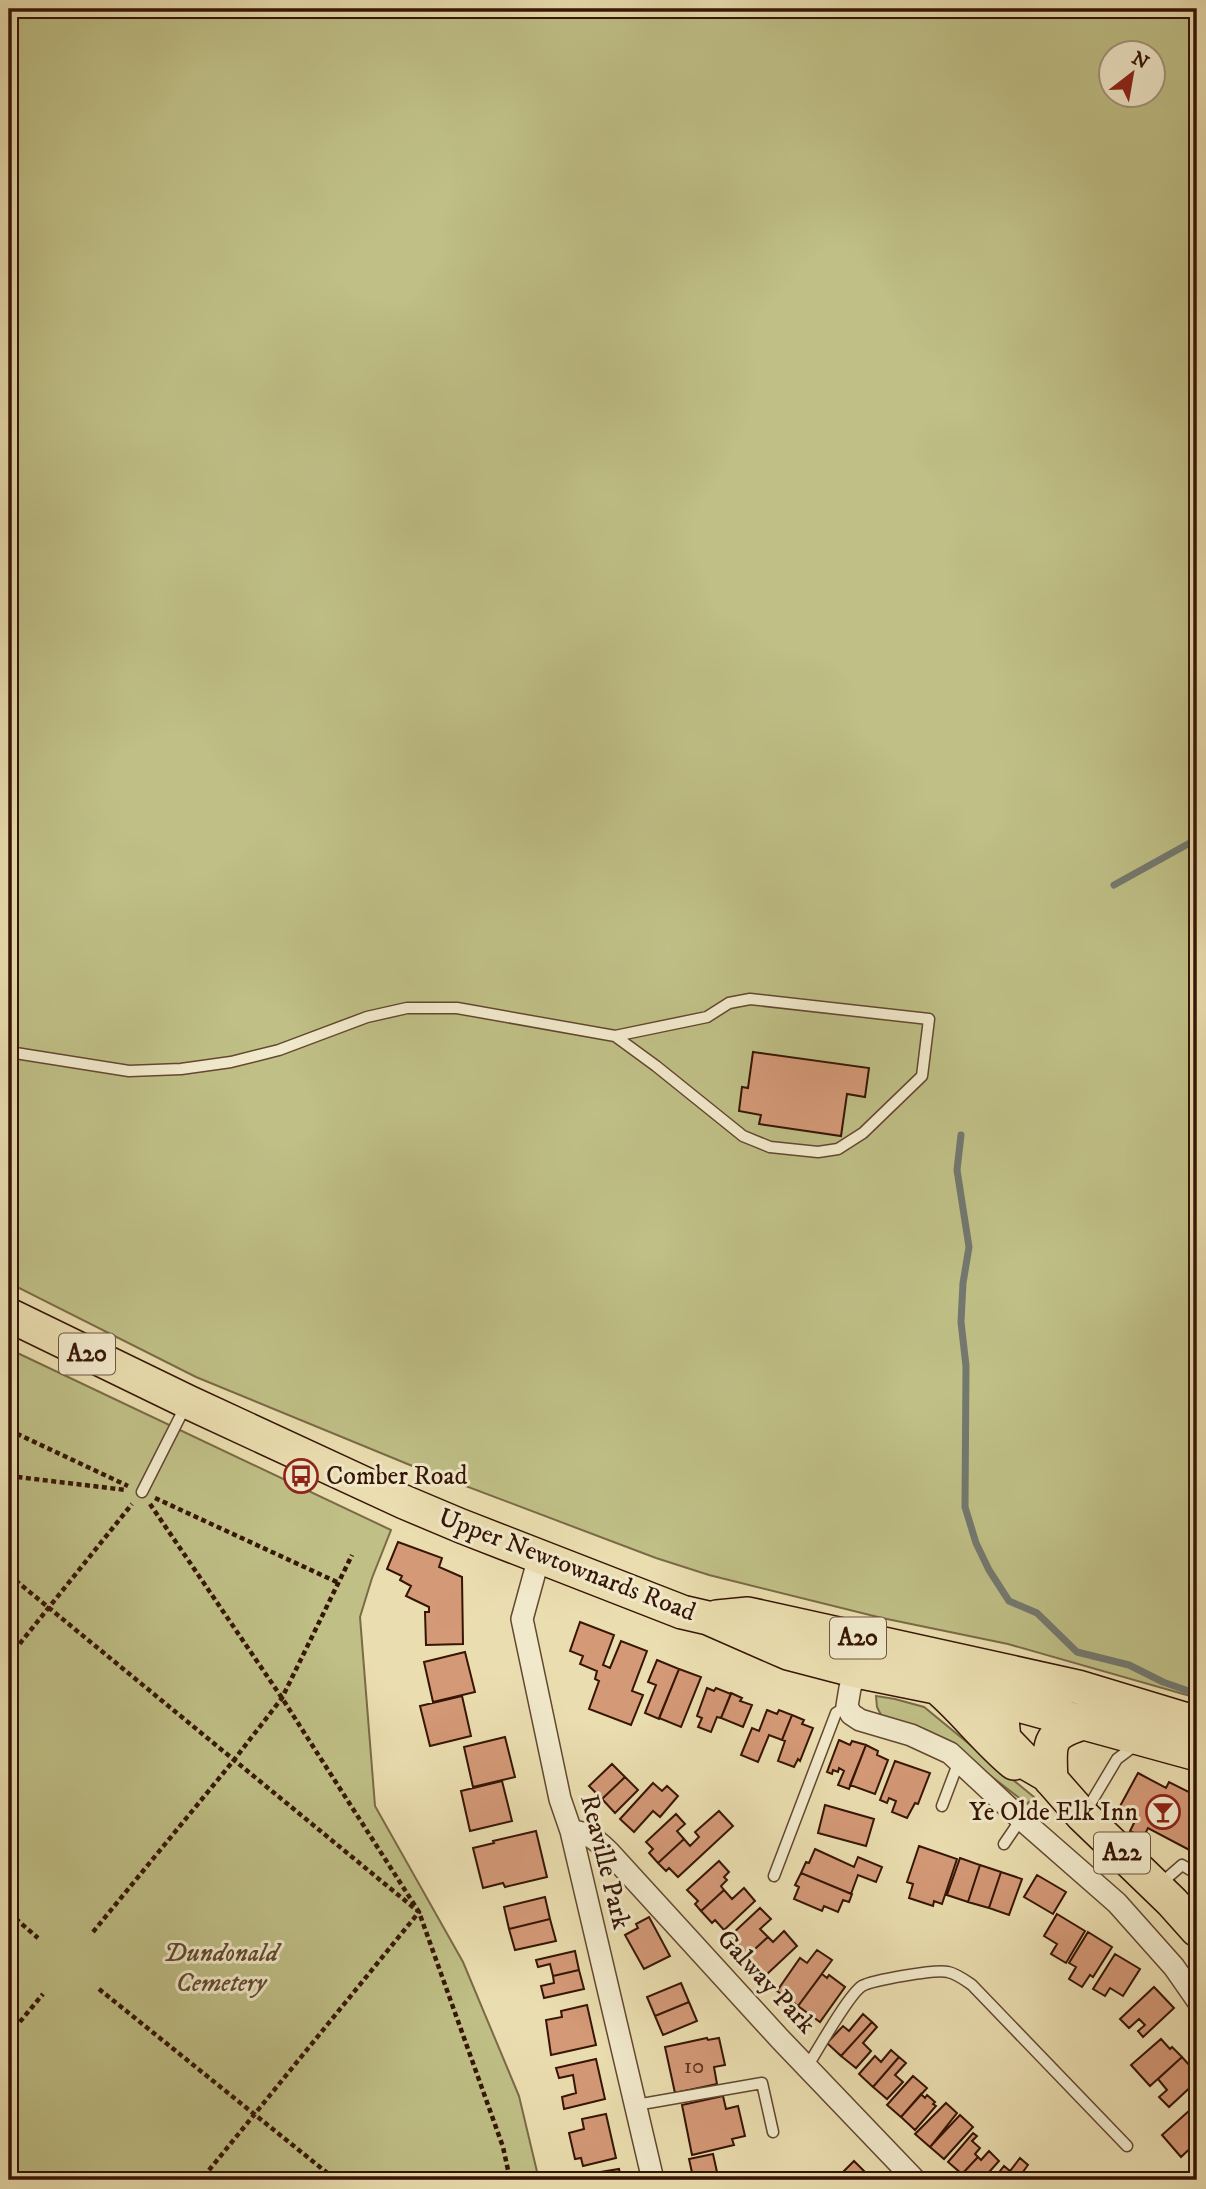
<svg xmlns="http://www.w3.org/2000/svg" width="1206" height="2189" font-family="'IM FELL DW Pica',serif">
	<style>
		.green { fill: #bfbf86; stroke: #7a6a46; stroke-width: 2; fill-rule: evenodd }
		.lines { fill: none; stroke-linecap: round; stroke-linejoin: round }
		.stream { stroke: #73786f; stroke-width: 7 }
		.building { fill: #d49977; stroke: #361505; stroke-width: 2 }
		.service-casing { stroke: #634730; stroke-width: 13 }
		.minor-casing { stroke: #634730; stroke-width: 24 }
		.trunk-casing { stroke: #361505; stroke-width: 36 }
		.path { stroke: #361505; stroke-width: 4.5; stroke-dasharray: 5 3.5; stroke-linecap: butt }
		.service { stroke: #f1e9cb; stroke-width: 10 }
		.minor { stroke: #f1e9cb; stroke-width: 21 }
		.trunk { stroke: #eaddaf; stroke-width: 33 }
		.labels { text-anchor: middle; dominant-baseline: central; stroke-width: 6; stroke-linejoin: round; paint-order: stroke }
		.number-label { font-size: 23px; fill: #5e3622 }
		.shield { fill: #f1e9cb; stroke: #6e5540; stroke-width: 2 }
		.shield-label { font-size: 24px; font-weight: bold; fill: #361505 }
		.poi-label { font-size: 26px; fill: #361505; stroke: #f1e9cb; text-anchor: start }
		.street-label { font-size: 26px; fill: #361505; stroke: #f1e9cb }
		.park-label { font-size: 26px; font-style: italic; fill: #5f482c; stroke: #f1e9cb }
	</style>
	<rect width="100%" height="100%" fill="#eaddaf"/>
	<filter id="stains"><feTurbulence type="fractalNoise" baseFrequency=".00286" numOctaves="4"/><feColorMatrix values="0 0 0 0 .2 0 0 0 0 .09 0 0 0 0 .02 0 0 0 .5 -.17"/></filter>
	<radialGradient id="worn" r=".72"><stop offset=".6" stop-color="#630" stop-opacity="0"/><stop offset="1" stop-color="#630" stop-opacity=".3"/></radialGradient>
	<path class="green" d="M 9,9 L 1197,9 L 1197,1698 L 1008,1644 L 882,1618 L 709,1575 L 656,1558 L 410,1465 L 196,1377 L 9,1283 ZM 1112,52 L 1154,52 L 1154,94 L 1112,94 Z
		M 9,1349 L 391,1530 L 372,1578 L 360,1617 L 375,1806 L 463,1962 L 519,2096 L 539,2180 L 9,2180 Z
		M 876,1696 L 895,1699 L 924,1707 L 1034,1797 L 1027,1804 L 970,1760 L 882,1717 L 877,1707 Z"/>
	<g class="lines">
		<path class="stream" d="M 1114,885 L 1197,839
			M 961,1135 L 957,1170 L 969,1247 L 963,1283 L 961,1322 L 966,1366 L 965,1507 L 976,1543 L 989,1570 L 1009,1601 L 1037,1613 L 1077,1652 L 1129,1665 L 1163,1682 L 1197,1694"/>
	</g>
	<path class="building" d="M 753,1052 L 869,1068 L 865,1097 L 847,1094 L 841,1136 L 759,1124 L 761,1115 L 739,1111 L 742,1087 L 748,1088 Z
		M 398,1542 L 442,1558 L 439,1567 L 462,1577 L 463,1644 L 426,1645 L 425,1612 L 429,1612 L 429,1607 L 406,1596 L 411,1586 L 400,1580 L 402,1576 L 387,1569 Z
		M 580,1622 L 614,1635 L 603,1665 L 610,1668 L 621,1641 L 647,1651 L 632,1691 L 643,1695 L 631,1725 L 589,1709 L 599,1681 L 595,1679 L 597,1671 L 580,1664 L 583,1656 L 570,1651 Z
		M 465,1652 L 475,1692 L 433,1702 L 424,1662 Z
		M 657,1660 L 679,1669 L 659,1719 L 645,1713 L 656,1685 L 648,1682 Z
		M 679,1669 L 701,1677 L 681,1727 L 659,1718 Z
		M 707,1688 L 714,1691 L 716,1688 L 731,1694 L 721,1718 L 717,1717 L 711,1732 L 698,1727 L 702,1718 L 697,1716 Z
		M 731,1693 L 742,1698 L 740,1701 L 752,1705 L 743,1727 L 721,1718 Z
		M 462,1696 L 471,1736 L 430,1746 L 420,1706 Z
		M 767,1710 L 777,1714 L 779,1710 L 792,1715 L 782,1740 L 769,1735 L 758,1762 L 741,1755 L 752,1728 L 759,1731 Z
		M 792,1715 L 804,1720 L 802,1724 L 813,1728 L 800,1761 L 798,1759 L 794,1767 L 778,1761 L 785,1741 L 782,1740 Z
		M 505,1737 L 515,1777 L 473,1787 L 464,1747 Z
		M 839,1740 L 850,1745 L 852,1741 L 866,1745 L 849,1789 L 838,1785 L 844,1771 L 839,1768 L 838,1772 L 833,1770 L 832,1774 L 827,1772 Z
		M 866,1745 L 878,1751 L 877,1755 L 888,1760 L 875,1794 L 850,1785 Z
		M 895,1761 L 930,1773 L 918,1804 L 915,1803 L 907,1818 L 892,1812 L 896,1801 L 889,1798 L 887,1803 L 880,1800 Z
		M 612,1764 L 625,1777 L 602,1799 L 589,1786 Z
		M 1138,1773 L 1166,1788 L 1169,1782 L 1197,1796 L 1197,1854 L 1148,1828 L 1143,1838 L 1130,1831 L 1137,1817 L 1119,1808 Z
		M 625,1777 L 638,1790 L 615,1813 L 602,1799 Z
		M 502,1781 L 512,1821 L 470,1831 L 461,1791 Z
		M 653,1783 L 662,1791 L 667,1786 L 678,1796 L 660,1817 L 653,1811 L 634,1832 L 620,1819 Z
		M 825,1805 L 874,1819 L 866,1846 L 818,1833 Z
		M 719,1811 L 733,1826 L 678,1877 L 669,1868 L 666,1871 L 658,1863 L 684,1839 L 690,1846 L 699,1837 L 695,1832 Z
		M 676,1814 L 685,1824 L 677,1831 L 684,1839 L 658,1863 L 649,1853 L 653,1849 L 646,1842 Z
		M 536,1831 L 547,1877 L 505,1887 L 503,1883 L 483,1888 L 473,1848 L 494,1843 L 493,1841 Z
		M 919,1846 L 957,1859 L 942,1904 L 934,1901 L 933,1906 L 909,1898 L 913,1884 L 907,1882 Z
		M 815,1849 L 854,1867 L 858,1857 L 882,1867 L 876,1882 L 858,1875 L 851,1894 L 801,1873 L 806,1862 L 809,1863 Z
		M 960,1858 L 980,1865 L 968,1902 L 947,1895 Z
		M 719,1861 L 729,1872 L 724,1877 L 727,1880 L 721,1886 L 724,1890 L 701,1911 L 695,1904 L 698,1901 L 687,1890 Z
		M 980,1865 L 1001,1872 L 989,1908 L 968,1902 Z
		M 1001,1872 L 1022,1879 L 1009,1915 L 989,1908 Z
		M 801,1873 L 852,1894 L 849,1902 L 843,1900 L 838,1912 L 824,1906 L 822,1911 L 794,1899 L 799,1887 L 795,1885 Z
		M 1037,1875 L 1066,1892 L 1053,1914 L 1024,1897 Z
		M 744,1888 L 755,1901 L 724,1930 L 715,1920 L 712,1923 L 701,1911 L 724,1890 L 732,1899 Z
		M 545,1897 L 550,1919 L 509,1929 L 504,1907 Z
		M 760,1908 L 771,1919 L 760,1929 L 768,1937 L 745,1958 L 736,1949 L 740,1946 L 730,1936 Z
		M 1057,1914 L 1085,1931 L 1066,1963 L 1051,1954 L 1057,1944 L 1044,1936 Z
		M 649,1917 L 670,1956 L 644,1969 L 625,1935 L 638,1928 L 636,1924 Z
		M 550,1919 L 556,1941 L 515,1950 L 509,1929 Z
		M 784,1931 L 797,1946 L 766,1975 L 755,1963 L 752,1966 L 745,1958 L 768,1937 L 773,1942 Z
		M 1088,1932 L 1112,1947 L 1093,1977 L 1090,1975 L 1082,1987 L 1069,1979 L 1076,1967 L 1069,1963 Z
		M 817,1950 L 832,1960 L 798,2006 L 777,1991 L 800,1958 L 807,1963 Z
		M 575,1951 L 579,1970 L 553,1976 L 550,1964 L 538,1967 L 536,1960 Z
		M 1115,1954 L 1140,1969 L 1123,1996 L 1110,1988 L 1105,1996 L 1093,1989 Z
		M 579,1970 L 584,1989 L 544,1998 L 541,1986 L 554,1983 L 553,1976 Z
		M 822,1974 L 827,1978 L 829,1975 L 845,1987 L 820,2022 L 798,2006 Z
		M 681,1983 L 689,2002 L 655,2016 L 647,1997 Z
		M 1154,1987 L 1174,2008 L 1143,2037 L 1138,2031 L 1145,2025 L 1139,2019 L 1129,2028 L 1120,2019 Z
		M 689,2002 L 697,2021 L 663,2035 L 655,2016 Z
		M 587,2005 L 596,2045 L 551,2055 L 546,2020 L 562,2017 L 561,2011 Z
		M 863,2014 L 872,2022 L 841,2056 L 827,2043 L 843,2026 L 849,2031 Z
		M 872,2022 L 877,2027 L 863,2043 L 871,2051 L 856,2068 L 841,2056 Z
		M 707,2038 L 708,2040 L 719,2038 L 725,2065 L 714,2067 L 717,2084 L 675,2093 L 665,2047 Z
		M 1161,2039 L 1170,2049 L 1172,2047 L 1182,2057 L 1150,2086 L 1131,2065 Z
		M 891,2050 L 899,2057 L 873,2087 L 859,2074 L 875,2056 L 881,2062 Z
		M 899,2057 L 906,2063 L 895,2075 L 903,2082 L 887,2099 L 873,2087 Z
		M 1182,2057 L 1191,2067 L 1189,2070 L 1197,2081 L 1169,2107 L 1159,2097 L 1167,2090 L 1158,2079 Z
		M 596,2059 L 605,2099 L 564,2109 L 562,2097 L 576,2093 L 573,2075 L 559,2078 L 556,2068 Z
		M 913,2076 L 927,2088 L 901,2117 L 887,2105 Z
		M 921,2094 L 925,2098 L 927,2095 L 935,2102 L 933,2104 L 936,2106 L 915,2130 L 901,2117 Z
		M 723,2096 L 726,2109 L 738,2106 L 745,2136 L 732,2139 L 734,2145 L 692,2155 L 682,2105 Z
		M 946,2103 L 957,2113 L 930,2147 L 915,2134 Z
		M 1190,2110 L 1197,2118 L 1197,2142 L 1181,2157 L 1162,2135 Z
		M 606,2114 L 616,2158 L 583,2166 L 581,2158 L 575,2159 L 569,2133 L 584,2129 L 582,2119 Z
		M 960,2115 L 973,2127 L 944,2159 L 930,2147 Z
		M 973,2133 L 977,2136 L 972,2141 L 980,2148 L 975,2154 L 978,2157 L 962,2174 L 948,2162 Z
		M 989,2151 L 999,2161 L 982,2180 L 969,2180 L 962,2174 L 978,2157 L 981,2160 Z
		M 713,2154 L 717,2172 L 693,2177 L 689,2159 Z
		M 1020,2158 L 1028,2165 L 1017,2180 L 993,2180 L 1004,2166 L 1010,2171 Z
		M 854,2161 L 873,2180 L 835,2180 Z
		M 619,2169 L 621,2180 L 596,2180 L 594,2173 Z
		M 717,2172 L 719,2180 L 694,2180 L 693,2177 Z"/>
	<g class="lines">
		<g class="service-casing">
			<path id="service" d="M 9,1052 L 129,1071 L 181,1069 L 231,1062 L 279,1050 L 367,1017 L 407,1008 L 457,1008 L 615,1036 L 707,1017 L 729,1003 L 750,999 L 929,1019 L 922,1076 L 863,1133 L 838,1149 L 818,1152 L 770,1147 L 743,1136 L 656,1066 L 615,1036
				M 142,1492 L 186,1405
				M 942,1806 L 959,1761
				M 1086,1811 L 1117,1759 L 1137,1744
				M 1004,1844 L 1021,1819
				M 774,1876 L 836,1713 L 847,1706
				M 1159,1885 L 1182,1865 L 1197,1874
				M 807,2067 C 817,2051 849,1994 862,1986 C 873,1980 936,1969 948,1972 C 957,1974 965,1980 972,1985 L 1127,2146
				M 636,2105 L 762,2083 L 773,2132"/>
		</g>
		<g class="minor-casing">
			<path id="minor" d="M 539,1557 L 522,1619 L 560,1799 L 571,1831 L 653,2180
				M 857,1671 L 850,1688 L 847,1706 L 851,1714 L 860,1720 L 911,1735 L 950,1753 L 1021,1819 L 1117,1903 L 1174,1967 L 1197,2000
				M 571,1831 C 588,1832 598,1841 610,1853 L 780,2039 L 915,2180"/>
		</g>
		<g class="trunk-casing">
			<path id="trunk" d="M 9,1315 L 188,1402 L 404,1502 L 461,1526 L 682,1612 L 708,1618 L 788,1653 L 857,1671 L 1000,1700 L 1197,1754
				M 717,1617 L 748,1614 L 1078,1687 L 1197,1723
				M 1006,1679 L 1000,1700 L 1004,1739 L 1028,1764 L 1047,1775 L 1083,1816 L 1172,1902 L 1197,1930
				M 938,1688 C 965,1711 986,1740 1014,1763
				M 1051,1780 C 1049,1741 1047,1734 1086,1722"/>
		</g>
		<path class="path" d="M 9,1430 L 128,1486
			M 9,1476 L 126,1490
			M 155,1498 L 339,1583
			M 150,1504 L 282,1698 L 419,1912 L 503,2147 L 508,2170 L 506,2180
			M 9,1575 L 419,1912 L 201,2180
			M 9,1657 L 132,1504
			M 9,1913 L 38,1938
			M 93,1932 L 234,1760 L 282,1698 L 352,1555
			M 99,1989 L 336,2180
			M 9,2035 L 43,1994"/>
		<use href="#service" class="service"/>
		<use href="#minor" class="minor"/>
		<use href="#trunk" class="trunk"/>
	</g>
	<defs>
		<g id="bus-ring" transform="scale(1.75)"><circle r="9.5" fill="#f1e9cb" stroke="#8f2418" stroke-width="1.5"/><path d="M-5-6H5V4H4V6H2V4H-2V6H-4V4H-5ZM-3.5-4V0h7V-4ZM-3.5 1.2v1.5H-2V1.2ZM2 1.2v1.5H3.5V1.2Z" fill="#8f2418"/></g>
		<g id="bar-ring" transform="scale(1.75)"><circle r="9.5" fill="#f1e9cb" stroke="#8f2418" stroke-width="1.5"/><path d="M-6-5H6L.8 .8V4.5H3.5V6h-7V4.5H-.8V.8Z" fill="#8f2418"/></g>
	</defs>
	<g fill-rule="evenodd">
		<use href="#bus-ring" x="301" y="1476"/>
		<use href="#bar-ring" x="1163" y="1812"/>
	</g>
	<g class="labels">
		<g class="number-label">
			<text x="694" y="2066">10</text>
		</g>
		<g class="shield">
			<rect x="59" y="1333.5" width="56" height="41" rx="5"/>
			<rect x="830" y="1617.5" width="56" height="41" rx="5"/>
			<rect x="1094" y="1832.5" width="56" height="41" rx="5"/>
		</g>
		<g class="shield-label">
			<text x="87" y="1354">A20</text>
			<text x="858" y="1638">A20</text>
			<text x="1122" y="1853">A22</text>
		</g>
		<g class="poi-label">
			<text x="326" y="1476">Comber Road</text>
			<text x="1138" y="1812" text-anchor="end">Ye Olde Elk Inn</text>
		</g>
		<g class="street-label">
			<text transform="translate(567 1565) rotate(21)">Upper Newtownards Road</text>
			<text transform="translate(605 1862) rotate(76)">Reaville Park</text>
			<text transform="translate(766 1982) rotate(47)">Galway Park</text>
		</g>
		<g class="park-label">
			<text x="221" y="1953">Dundonald<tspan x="221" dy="30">Cemetery</tspan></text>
		</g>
	</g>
	<rect width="1206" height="2189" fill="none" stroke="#eaddaf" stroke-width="35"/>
	<rect x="10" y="10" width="1185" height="2168" fill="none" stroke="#361505" stroke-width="3.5"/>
	<rect x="18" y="18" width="1171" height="2154" fill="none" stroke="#361505" stroke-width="2"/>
	<g transform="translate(1132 74) rotate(31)"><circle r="33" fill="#f1e9cb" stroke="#a6947c" stroke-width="2"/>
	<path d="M0-5L12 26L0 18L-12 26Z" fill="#8f2418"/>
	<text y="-10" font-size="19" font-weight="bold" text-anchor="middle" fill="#361505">N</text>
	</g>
	<rect width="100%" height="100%" filter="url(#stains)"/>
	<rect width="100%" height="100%" fill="url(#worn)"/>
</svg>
